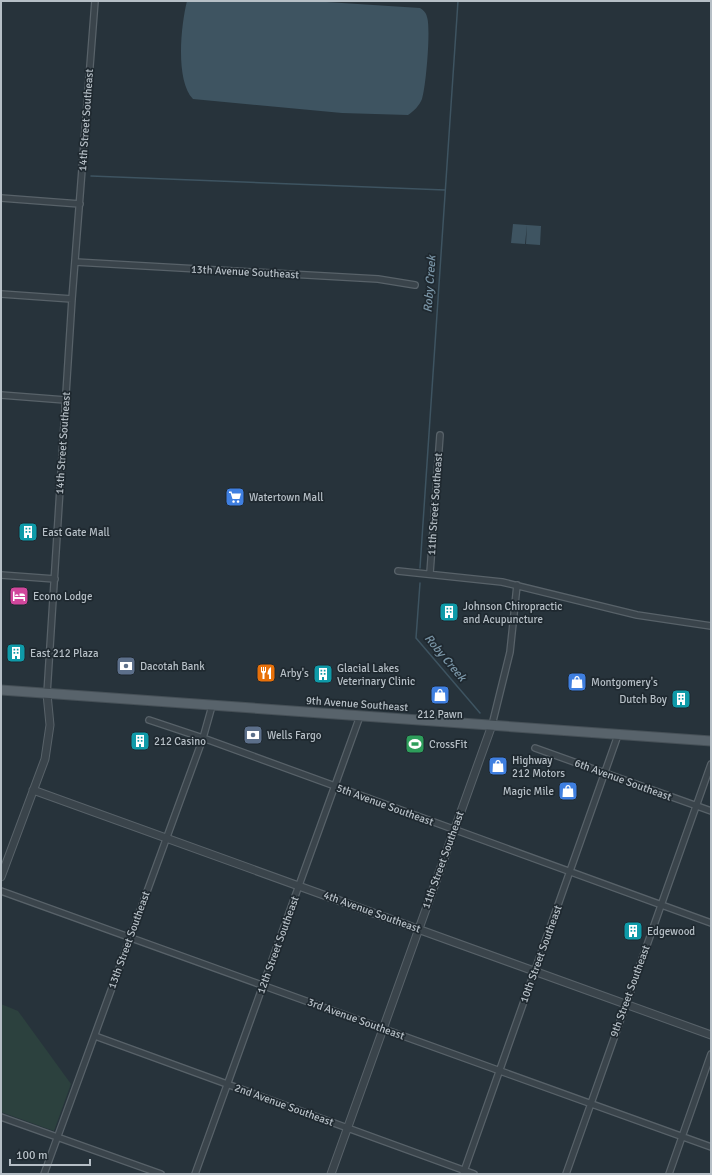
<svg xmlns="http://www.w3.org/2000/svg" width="712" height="1175" font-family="Signika,sans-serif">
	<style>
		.green { fill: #2c413e }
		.water { fill: #3e5461 }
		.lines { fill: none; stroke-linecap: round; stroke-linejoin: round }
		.stream { stroke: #3e5461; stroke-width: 1.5 }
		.minor-casing { stroke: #586269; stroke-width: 8 }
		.tertiary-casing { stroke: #586269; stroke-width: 9 }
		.primary-casing { stroke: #465057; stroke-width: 11 }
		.minor { stroke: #3a444b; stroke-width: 5.5 }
		.tertiary { stroke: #3a444b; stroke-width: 7 }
		.primary { stroke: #58636b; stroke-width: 9 }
		.labels { text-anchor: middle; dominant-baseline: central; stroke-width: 3.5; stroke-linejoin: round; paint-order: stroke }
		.street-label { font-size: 11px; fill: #b6bfc6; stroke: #1f2930 }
		.poi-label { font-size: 11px; fill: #b6bfc6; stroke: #1f2930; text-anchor: start }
		.water-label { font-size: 12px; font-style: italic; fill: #7a95a6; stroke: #1f2930 }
	</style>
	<rect width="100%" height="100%" fill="#27333b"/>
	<path class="green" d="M 1,1004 L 18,1011 L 71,1084 L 54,1131 L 1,1112 Z"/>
	<path class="water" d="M 187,1 L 311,1 L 420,8 C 423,10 426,12 427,17 C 431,28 426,87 422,99 C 419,106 414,111 408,115 L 342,113 L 193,99 C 175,80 181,25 187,1 Z
		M 513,224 L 527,225 L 525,244 L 511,243 Z
		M 527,225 L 541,226 L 540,245 L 526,244 Z"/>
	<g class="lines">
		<path class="stream" d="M 91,176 L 445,190
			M 420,568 L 458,1
			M 420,583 L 416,638 L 480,713"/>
		<g class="minor-casing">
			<path id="minor" d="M 1,198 L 80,204
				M 75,262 L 378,279 L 415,285
				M 1,294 L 72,299
				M 1,395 L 65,400
				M 398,571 L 502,582 L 637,615 L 711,626
				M 430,573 L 440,435
				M 1,575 L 55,579
				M 47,694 L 72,299 L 95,1
				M 149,720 L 203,738 L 711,923
				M 492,725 L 510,652 L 517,585
				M 535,748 L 711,811
				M 1,891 L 711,1147
				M 95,1036 L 474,1174
				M 1,1117 L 161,1174
				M 44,1174 L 203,738 L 212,706
				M 195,1174 L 360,716
				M 463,1174 L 618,735
				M 566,1174 L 711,764
				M 669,1174 L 711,1054"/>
		</g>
		<g class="tertiary-casing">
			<path id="tertiary" d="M 33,790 L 711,1035
				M 1,877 L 45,759 L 50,725 L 47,694
				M 331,1174 L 492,725"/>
		</g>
		<g class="primary-casing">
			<path id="primary" d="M 1,690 L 711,741"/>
		</g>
		<use href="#minor" class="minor"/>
		<use href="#tertiary" class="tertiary"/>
		<use href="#primary" class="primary"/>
	</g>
	<defs>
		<g id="supermarket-square" transform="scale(1)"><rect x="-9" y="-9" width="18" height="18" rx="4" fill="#3f7fe0" stroke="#1f2930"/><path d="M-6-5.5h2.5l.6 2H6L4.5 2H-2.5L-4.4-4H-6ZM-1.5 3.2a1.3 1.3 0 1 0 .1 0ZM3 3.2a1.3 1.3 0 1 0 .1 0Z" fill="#fff"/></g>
		<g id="building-square" transform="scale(1)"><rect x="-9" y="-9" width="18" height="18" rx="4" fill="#0f9aa8" stroke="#1f2930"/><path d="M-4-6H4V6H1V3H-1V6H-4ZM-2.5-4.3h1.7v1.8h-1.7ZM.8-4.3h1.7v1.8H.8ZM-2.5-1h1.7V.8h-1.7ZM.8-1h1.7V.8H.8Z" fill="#fff"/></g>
		<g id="hotel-square" transform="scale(1)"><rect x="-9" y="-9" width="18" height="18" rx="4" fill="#d1479c" stroke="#1f2930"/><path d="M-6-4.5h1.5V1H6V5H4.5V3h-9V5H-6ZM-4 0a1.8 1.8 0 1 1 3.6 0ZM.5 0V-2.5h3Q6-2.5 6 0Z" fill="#fff"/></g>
		<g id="bank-square" transform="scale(1)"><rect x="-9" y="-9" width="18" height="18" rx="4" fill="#5c6f8a" stroke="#1f2930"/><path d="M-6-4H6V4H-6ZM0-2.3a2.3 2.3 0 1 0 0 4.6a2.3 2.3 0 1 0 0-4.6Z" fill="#fff"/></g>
		<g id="restaurant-square" transform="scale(1)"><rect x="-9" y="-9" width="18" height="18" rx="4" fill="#e8710a" stroke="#1f2930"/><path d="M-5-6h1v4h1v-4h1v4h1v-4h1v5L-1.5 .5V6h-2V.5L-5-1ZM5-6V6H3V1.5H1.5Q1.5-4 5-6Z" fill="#fff"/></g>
		<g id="shop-square" transform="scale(1)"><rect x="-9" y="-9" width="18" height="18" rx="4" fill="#3f7fe0" stroke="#1f2930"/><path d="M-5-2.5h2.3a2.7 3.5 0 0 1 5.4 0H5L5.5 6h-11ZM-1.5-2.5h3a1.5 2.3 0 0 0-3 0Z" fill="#fff"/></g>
		<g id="stadium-square" transform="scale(1)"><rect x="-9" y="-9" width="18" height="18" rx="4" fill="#2e9e5b" stroke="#1f2930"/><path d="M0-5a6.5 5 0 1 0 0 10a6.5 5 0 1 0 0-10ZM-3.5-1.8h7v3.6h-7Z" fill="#fff"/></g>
	</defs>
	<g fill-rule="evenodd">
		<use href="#supermarket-square" x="235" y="497"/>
		<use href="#building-square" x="28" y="532"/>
		<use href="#hotel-square" x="19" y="596"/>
		<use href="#building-square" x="449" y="612"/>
		<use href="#building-square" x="16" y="653"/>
		<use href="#bank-square" x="126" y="666"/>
		<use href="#restaurant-square" x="266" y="673"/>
		<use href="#building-square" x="323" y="674"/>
		<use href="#shop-square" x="577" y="682"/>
		<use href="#shop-square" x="440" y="695"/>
		<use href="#building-square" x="681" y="699"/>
		<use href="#bank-square" x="253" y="735"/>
		<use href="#building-square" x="140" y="741"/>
		<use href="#stadium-square" x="415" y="744"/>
		<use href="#shop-square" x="498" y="766"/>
		<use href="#shop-square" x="568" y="791"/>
		<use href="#building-square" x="633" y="931"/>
	</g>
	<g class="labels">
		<g class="street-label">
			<text transform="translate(86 120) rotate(-86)">14th Street Southeast</text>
			<text transform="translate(245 272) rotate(3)">13th Avenue Southeast</text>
			<text transform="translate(63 443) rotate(-86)">14th Street Southeast</text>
			<text transform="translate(435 504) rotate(-86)">11th Street Southeast</text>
			<text transform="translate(357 704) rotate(4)">9th Avenue Southeast</text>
			<text transform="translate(623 780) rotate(20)">6th Avenue Southeast</text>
			<text transform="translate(385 805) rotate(20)">5th Avenue Southeast</text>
			<text transform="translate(443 860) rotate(-70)">11th Street Southeast</text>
			<text transform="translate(372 912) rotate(20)">4th Avenue Southeast</text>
			<text transform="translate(129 940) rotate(-70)">13th Street Southeast</text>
			<text transform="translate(278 945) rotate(-70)">12th Street Southeast</text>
			<text transform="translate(541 954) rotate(-70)">10th Street Southeast</text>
			<text transform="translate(630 991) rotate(-70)">9th Street Southeast</text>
			<text transform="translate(356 1019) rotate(20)">3rd Avenue Southeast</text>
			<text transform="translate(284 1105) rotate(20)">2nd Avenue Southeast</text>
		</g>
		<g class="poi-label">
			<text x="249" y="497">Watertown Mall</text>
			<text x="42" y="532">East Gate Mall</text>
			<text x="33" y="596">Econo Lodge</text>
			<text x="463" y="606">Johnson Chiropractic<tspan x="463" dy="13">and Acupuncture</tspan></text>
			<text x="30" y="653">East 212 Plaza</text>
			<text x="140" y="666">Dacotah Bank</text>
			<text x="337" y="668">Glacial Lakes<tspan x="337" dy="13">Veterinary Clinic</tspan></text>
			<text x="280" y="673">Arby's</text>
			<text x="591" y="682">Montgomery's</text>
			<text x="667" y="699" text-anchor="end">Dutch Boy</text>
			<text x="440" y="714" text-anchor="middle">212 Pawn</text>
			<text x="267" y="735">Wells Fargo</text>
			<text x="154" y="741">212 Casino</text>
			<text x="429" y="744">CrossFit</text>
			<text x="512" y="760">Highway<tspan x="512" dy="13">212 Motors</tspan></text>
			<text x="554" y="791" text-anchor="end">Magic Mile</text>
			<text x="647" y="931">Edgewood</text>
		</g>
		<g class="water-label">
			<text transform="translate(430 284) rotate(-86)">Roby Creek</text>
			<text transform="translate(445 658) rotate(50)">Roby Creek</text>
		</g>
	</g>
	<rect width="712" height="1175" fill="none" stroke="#b6bfc6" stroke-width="4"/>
	<path d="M10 1159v6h80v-6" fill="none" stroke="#b6bfc6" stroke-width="2"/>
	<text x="16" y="1159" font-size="12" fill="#b6bfc6" stroke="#1f2930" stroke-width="3" paint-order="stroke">100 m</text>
</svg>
